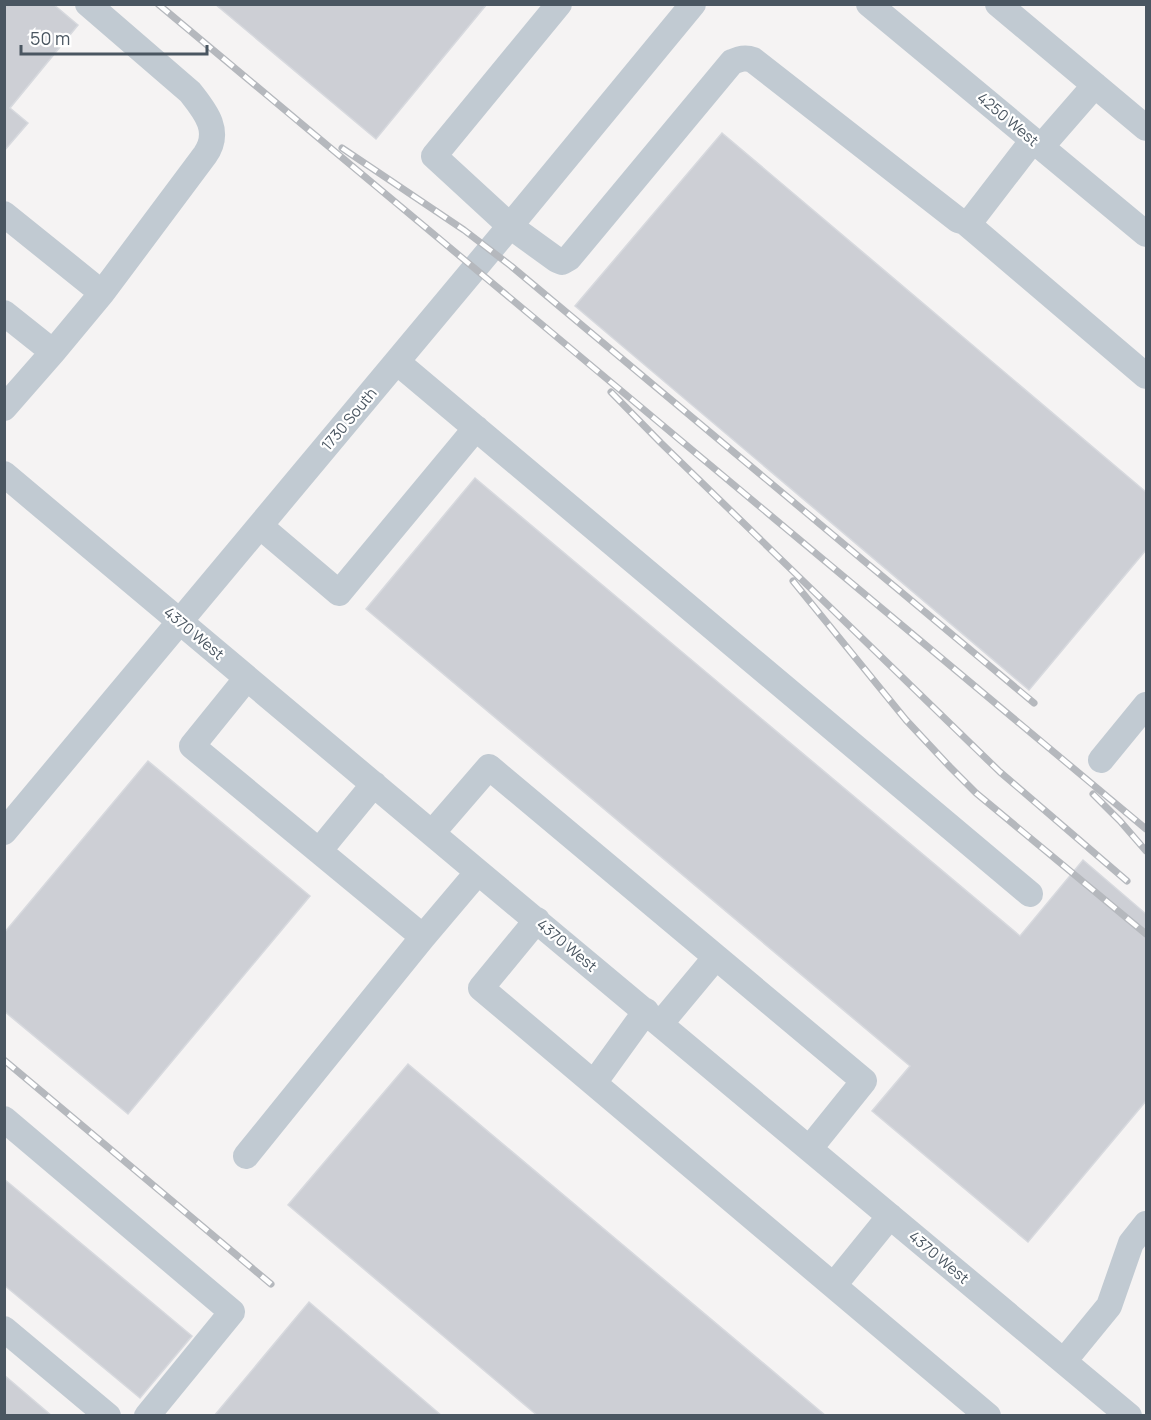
<svg xmlns="http://www.w3.org/2000/svg" width="1151" height="1420" font-family="Manrope,sans-serif">
	<style>
		.building { fill: #cdcfd5; stroke: #d7d9de; stroke-width: 1.5 }
		.lines { fill: none; stroke-linecap: round; stroke-linejoin: round }
		.minor { stroke: #c1cad2; stroke-width: 26 }
		.rail-casing { stroke: #b5b8bd; stroke-width: 7 }
		.rail { stroke: #fff; stroke-width: 4.5; stroke-dasharray: 14; stroke-linecap: butt }
		.labels { text-anchor: middle; dominant-baseline: central; stroke-width: 4.5; stroke-linejoin: round; paint-order: stroke }
		.street-label { font-size: 15px; fill: #4a5661; stroke: #fff }
	</style>
	<rect width="100%" height="100%" fill="#f5f3f3"/>
	<path class="building" d="M 4,4 L 53,4 L 78,25 L 10,108 L 28,123 L 4,151 Z
		M 215,4 L 487,4 L 376,139 Z
		M 722,133 L 1146,492 L 1146,550 L 1029,690 L 575,306 Z
		M 475,478 L 1020,936 L 1083,860 L 1146,914 L 1146,1101 L 1028,1242 L 872,1111 L 910,1066 L 366,609 Z
		M 148,761 L 310,896 L 128,1114 L 4,1011 L 4,933 Z
		M 408,1064 L 826,1416 L 538,1416 L 288,1205 Z
		M 4,1179 L 192,1336 L 140,1398 L 4,1285 Z
		M 309,1302 L 442,1416 L 214,1416 Z
		M 4,1375 L 52,1416 L 4,1416 Z"/>
	<g class="lines">
		<path class="minor" d="M 88,4 L 190,92 C 205,111 222,131 205,155 L 102,293
			M 559,4 L 434,156 L 510,226 L 557,260 L 562,262 L 569,258 L 732,62 C 740,59 745,57 753,60 L 958,220 L 965,222 L 973,218 L 1033,140
			M 869,4 L 1146,234
			M 998,4 L 1146,128
			M 1041,147 L 1095,85
			M 4,214 L 102,293 L 53,352 L 4,408
			M 965,222 L 1146,376
			M 4,313 L 53,352
			M 397,362 L 1030,894
			M 4,474 L 478,872 L 1129,1416
			M 260,526 L 339,593 L 476,428
			M 247,678 L 192,746 L 423,937 L 478,872
			M 1101,760 L 1146,705
			M 4,832 L 510,226 L 693,4
			M 432,833 L 489,767 L 864,1081 L 810,1148
			M 319,851 L 374,784
			M 537,920 L 481,988 L 988,1416
			M 661,1023 L 716,957
			M 594,1083 L 646,1011
			M 4,1119 L 232,1312 L 147,1416
			M 246,1156 L 423,937
			M 834,1285 L 890,1216
			M 4,1329 L 108,1416
			M 1064,1361 L 1109,1306 L 1131,1243 L 1146,1224"/>
		<g class="rail-casing">
			<path id="rail" d="M 158,4 L 1146,829
				M 342,148 L 464,230 L 511,266 L 1034,703
				M 611,392 L 661,443 L 1000,772 L 1127,881
				M 793,581 L 906,720 L 950,767 L 976,793 L 1146,934
				M 1093,794 L 1120,821 L 1146,851
				M 4,1060 L 271,1284"/>
		</g>
		<use href="#rail" class="rail"/>
	</g>
	<g class="labels">
		<g class="street-label">
			<text transform="translate(1008 119) rotate(40)">4250 West</text>
			<text transform="translate(349 419) rotate(-50)">1730 South</text>
			<text transform="translate(194 633) rotate(40)">4370 West</text>
			<text transform="translate(567 945) rotate(40)">4370 West</text>
			<text transform="translate(939 1257) rotate(40)">4370 West</text>
		</g>
	</g>
	<rect width="1151" height="1420" fill="none" stroke="#4a5661" stroke-width="12"/>
	<path d="M21 45v9h186v-9" fill="none" stroke="#4a5661" stroke-width="3"/>
	<text x="30" y="45" font-size="18" fill="#4a5661" stroke="#ffffff" stroke-width="4.5" paint-order="stroke">50 m</text>
</svg>
